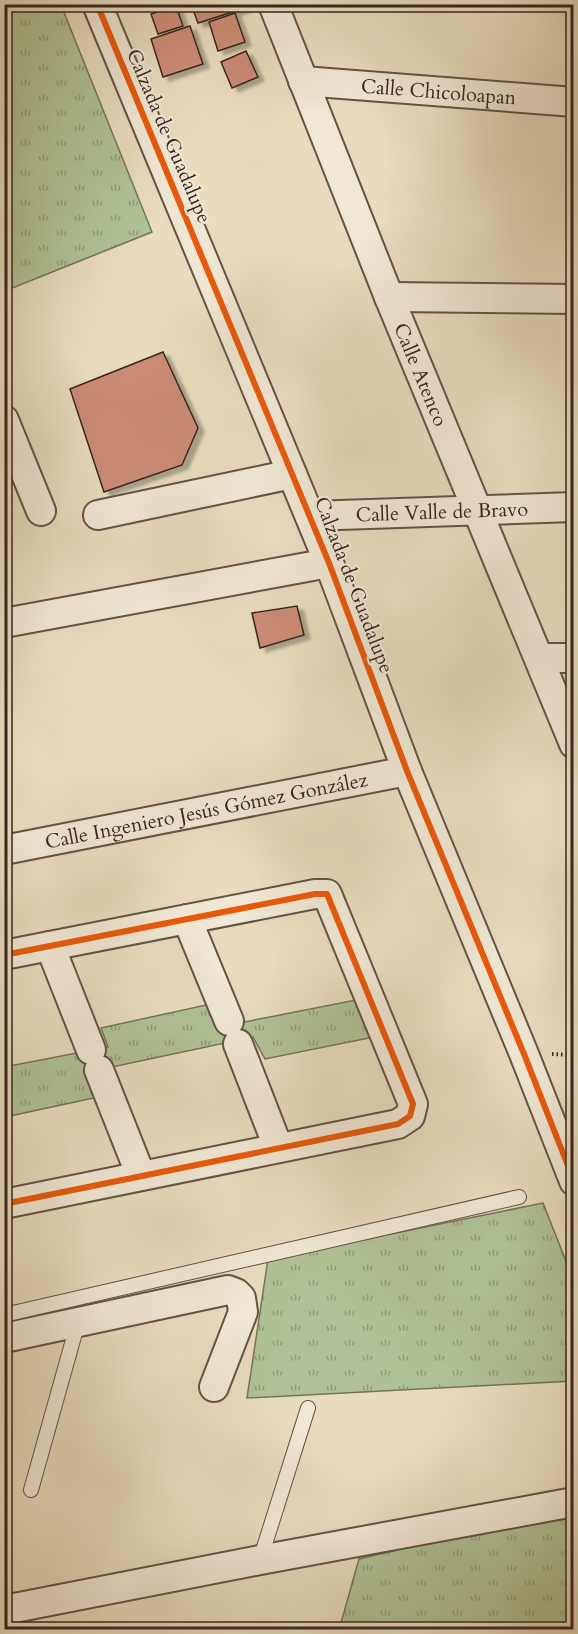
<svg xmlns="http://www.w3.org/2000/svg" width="578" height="1634" font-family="Cardo,serif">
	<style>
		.park { fill: url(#park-tufts); stroke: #74745a; stroke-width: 1.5 }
		.building { fill: #cc8c76; stroke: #37251f; stroke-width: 1.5; filter: url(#shadow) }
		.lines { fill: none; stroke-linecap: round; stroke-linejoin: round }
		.lane-casing { stroke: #635346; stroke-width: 16 }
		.street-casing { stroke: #635346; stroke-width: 32 }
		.path { stroke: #37251f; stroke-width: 4; stroke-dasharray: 1.5 3; stroke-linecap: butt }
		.lane { stroke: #f0e8d4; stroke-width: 14 }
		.street { stroke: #f0e8d4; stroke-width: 28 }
		.cycleway-casing { stroke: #f0e8d4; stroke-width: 10 }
		.cycleway { stroke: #e8590c; stroke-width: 6 }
		.labels { text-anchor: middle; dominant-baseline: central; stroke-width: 4.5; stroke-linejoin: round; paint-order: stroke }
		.street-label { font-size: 20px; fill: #37251f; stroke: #f0e8d4 }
	</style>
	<defs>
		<pattern id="park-tufts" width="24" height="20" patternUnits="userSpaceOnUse" patternTransform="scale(1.5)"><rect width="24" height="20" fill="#b0c295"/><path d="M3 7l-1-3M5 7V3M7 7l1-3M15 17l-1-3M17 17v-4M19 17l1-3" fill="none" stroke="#909d79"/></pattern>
		<filter id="shadow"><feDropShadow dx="6" dy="4" stdDeviation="1.5" flood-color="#0004"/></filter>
	</defs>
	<rect width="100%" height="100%" fill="#e8dcbd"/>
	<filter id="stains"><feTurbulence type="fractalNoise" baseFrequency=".00333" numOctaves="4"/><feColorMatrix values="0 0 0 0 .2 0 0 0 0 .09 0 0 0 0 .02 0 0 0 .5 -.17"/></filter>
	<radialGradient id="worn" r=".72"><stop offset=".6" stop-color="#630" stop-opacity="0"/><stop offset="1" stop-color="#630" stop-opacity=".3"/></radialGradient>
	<path class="park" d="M 5,4 L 61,5 L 152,232 L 5,291 Z
		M 361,999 L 379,1036 L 265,1059 L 253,1037 L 93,1071 L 103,1096 L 5,1117 L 4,1067 L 108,1047 L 101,1028 L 215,1003 L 224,1026 Z
		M 543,1203 L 573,1279 L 573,1381 L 247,1398 L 268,1259 Z
		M 564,1510 L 573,1533 L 573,1629 L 339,1630 L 359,1559 Z"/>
	<path class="building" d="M 191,4 L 243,4 L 245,8 L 198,23 Z
		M 176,6 L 183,26 L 158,34 L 151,14 Z
		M 235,13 L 245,42 L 218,51 L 209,22 Z
		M 190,26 L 203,64 L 163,77 L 151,39 Z
		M 246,51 L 258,77 L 232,88 L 221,62 Z
		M 163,352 L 198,428 L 182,465 L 104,492 L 70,389 Z
		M 297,606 L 304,635 L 260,648 L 252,613 Z"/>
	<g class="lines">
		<g class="lane-casing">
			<path id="lane" d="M 4,1315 L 519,1197
				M 31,1490 L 78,1322
				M 260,1560 L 308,1408"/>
		</g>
		<g class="street-casing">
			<g id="street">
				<path d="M 97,4 L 329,563 L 407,771 L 524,1054 L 574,1181"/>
				<path id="s1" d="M 273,4 L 389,297 L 574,744"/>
				<path id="s2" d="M 303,81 L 574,102"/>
				<path d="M 389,297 L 574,299"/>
				<path d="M 4,420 L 41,511"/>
				<path d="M 98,515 L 292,474"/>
				<path id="s3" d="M 310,516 L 574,507"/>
				<path d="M 4,623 L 329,563"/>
				<path d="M 539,658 L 574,658"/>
				<path id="s4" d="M 4,850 L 407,771"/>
				<path d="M 187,919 L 229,1021"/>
				<path d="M 50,946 L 91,1050"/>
				<path d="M 4,955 L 315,894 L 327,894 L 413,1104 L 410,1116 L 398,1124 L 4,1204"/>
				<path d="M 238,1044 L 278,1147"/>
				<path d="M 99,1070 L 141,1176"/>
				<path d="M 4,1338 L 228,1290 L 236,1293 L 241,1298 L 243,1312 L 214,1387"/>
				<path d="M 4,1610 L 260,1560 L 574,1502"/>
			</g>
		</g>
		<path class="path" d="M 552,1054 L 574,1055"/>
		<use href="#lane" class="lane"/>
		<use href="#street" class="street"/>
		<g class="cycleway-casing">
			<path id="cycleway" d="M 97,4 L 329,563 L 407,771 L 524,1054 L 574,1181
				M 4,955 L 315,894 L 327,894 L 413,1104 L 410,1116 L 398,1124 L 4,1204"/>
		</g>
		<use href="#cycleway" class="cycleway"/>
	</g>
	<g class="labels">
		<g class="street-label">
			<text stroke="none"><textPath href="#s2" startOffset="136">Calle Chicoloapan</textPath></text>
			<text transform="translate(169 136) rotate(67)">Calzada de Guadalupe</text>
			<text stroke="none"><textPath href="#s1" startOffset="399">Calle Atenco</textPath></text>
			<text stroke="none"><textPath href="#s3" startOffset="132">Calle Valle de Bravo</textPath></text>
			<text transform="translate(354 585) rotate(69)">Calzada de Guadalupe</text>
			<text stroke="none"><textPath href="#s4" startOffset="206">Calle Ingeniero Jesús Gómez González</textPath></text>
		</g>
	</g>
	<rect width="578" height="1634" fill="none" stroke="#e8dcbd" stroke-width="24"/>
	<rect x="6" y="6" width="566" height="1622" fill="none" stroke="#37251f" stroke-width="3"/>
	<rect x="12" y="12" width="554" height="1610" fill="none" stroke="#37251f" stroke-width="1.5"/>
	<rect width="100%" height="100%" filter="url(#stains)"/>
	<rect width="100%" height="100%" fill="url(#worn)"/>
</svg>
